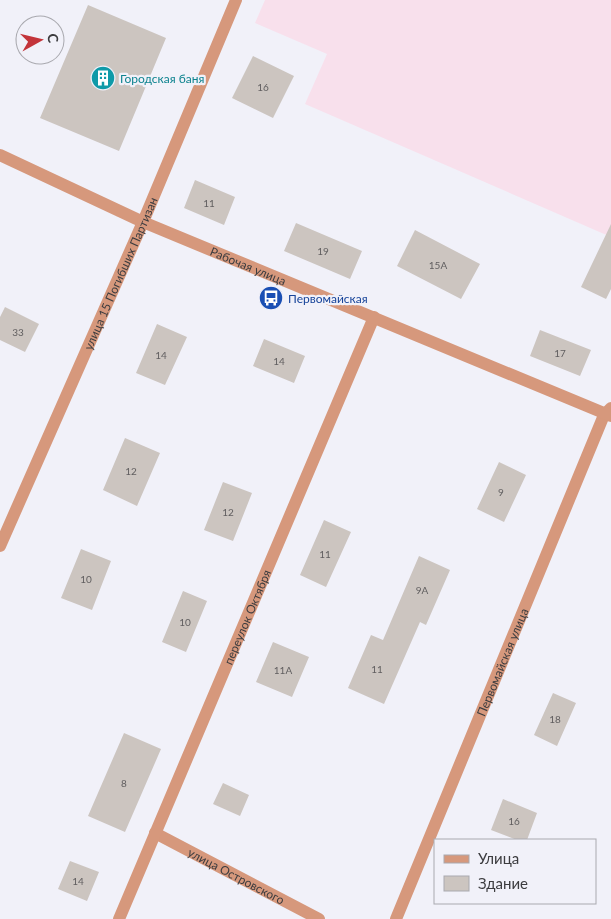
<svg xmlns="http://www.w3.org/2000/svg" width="611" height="919" font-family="Lato,sans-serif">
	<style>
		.industrial { fill: #f8e0ec }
		.building { fill: #ccc5c0 }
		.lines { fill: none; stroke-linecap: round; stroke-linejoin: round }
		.minor { stroke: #d6987c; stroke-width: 12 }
		.tertiary { stroke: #d6987c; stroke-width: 12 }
		.labels { text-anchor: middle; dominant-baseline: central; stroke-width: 4.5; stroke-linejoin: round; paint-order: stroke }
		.number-label { font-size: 10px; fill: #605e5f }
		.culture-label { font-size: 12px; fill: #0d838f; stroke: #f1f1f9; text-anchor: start }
		.street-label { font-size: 12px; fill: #3c3c3f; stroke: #f1f1f9 }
		.transit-label { font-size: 12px; fill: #164399; stroke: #f1f1f9; text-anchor: start }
	</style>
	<rect width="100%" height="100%" fill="#f1f1f9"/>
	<path class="industrial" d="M 265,0 L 611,0 L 611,237 L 305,104 L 327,54 L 255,23 Z"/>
	<path class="building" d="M 88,5 L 166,38 L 119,151 L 40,118 Z
		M 253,56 L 294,76 L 273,118 L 232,98 Z
		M 195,180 L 235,197 L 224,225 L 184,208 Z
		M 296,223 L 362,251 L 350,279 L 284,251 Z
		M 611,224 L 611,289 L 606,299 L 581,287 Z
		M 415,230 L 480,264 L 461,299 L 397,266 Z
		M 5,307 L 39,324 L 25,352 L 0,340 L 0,317 Z
		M 157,324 L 187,337 L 165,385 L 136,373 Z
		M 540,330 L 591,350 L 580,376 L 530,356 Z
		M 264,339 L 305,356 L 294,383 L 253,366 Z
		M 125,438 L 160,453 L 137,506 L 103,490 Z
		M 499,462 L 526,475 L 504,522 L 477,509 Z
		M 223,482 L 252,493 L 233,541 L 204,530 Z
		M 324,520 L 351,532 L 326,587 L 300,575 Z
		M 81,549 L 111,561 L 92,610 L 61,598 Z
		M 419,556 L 450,570 L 426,625 L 420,622 L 384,704 L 348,688 L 371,635 L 383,640 Z
		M 183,591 L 207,601 L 186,652 L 162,642 Z
		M 273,642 L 309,657 L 292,697 L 256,682 Z
		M 553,693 L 576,703 L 557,746 L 534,735 Z
		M 124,733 L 161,749 L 125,832 L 88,816 Z
		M 223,783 L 249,795 L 240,816 L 213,804 Z
		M 503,799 L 537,813 L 527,840 L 517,840 L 491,830 Z
		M 70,861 L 99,872 L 87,901 L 58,889 Z"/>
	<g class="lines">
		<g class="minor">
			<path d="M 0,155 L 143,222"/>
			<path id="s1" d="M 0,546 L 143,222 L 236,0"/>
			<path id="s2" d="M 155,833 L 319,919"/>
			<path id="s3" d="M 119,919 L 374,317"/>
			<path id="s4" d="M 396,919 L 604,415 L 611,408"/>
		</g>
		<path class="tertiary" id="s5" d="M 143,222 L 611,416"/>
	</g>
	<defs>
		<g id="building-disc" transform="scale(1.25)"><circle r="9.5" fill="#0f9aa8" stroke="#f1f1f9"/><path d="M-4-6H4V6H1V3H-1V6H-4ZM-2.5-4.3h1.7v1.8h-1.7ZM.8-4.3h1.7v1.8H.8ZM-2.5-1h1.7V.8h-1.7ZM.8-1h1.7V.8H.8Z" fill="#fff"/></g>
		<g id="bus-disc" transform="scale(1.25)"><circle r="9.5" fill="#1a4fb4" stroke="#f1f1f9"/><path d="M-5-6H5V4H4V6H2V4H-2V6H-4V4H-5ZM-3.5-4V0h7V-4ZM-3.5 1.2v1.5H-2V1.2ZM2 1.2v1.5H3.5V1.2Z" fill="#fff"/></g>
	</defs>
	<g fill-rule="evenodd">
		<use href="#building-disc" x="103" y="78"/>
		<use href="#bus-disc" x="271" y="298"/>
	</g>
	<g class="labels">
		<g class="number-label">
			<text x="263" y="87">16</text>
			<text x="209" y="203">11</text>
			<text x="323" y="251">19</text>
			<text x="438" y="265">15А</text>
			<text x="18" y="332">33</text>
			<text x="560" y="353">17</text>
			<text x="161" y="355">14</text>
			<text x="279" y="361">14</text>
			<text x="131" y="471">12</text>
			<text x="501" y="492">9</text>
			<text x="228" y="512">12</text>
			<text x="325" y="554">11</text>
			<text x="86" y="579">10</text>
			<text x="422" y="590">9А</text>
			<text x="185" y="622">10</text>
			<text x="377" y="669">11</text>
			<text x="283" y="670">11А</text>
			<text x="555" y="719">18</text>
			<text x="124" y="783">8</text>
			<text x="514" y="821">16</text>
			<text x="78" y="881">14</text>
		</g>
		<g class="culture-label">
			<text x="120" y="78">Городская баня</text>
		</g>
		<g class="street-label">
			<text stroke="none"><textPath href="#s5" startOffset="114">Рабочая улица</textPath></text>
			<text stroke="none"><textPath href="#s1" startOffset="298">улица 15 Погибших Партизан</textPath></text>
			<text stroke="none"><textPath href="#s3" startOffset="328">переулок Октября</textPath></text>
			<text stroke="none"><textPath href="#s4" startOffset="278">Первомайская улица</textPath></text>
			<text stroke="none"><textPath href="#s2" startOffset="92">улица Островского</textPath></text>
		</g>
		<g class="transit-label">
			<text x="288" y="298">Первомайская</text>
		</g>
	</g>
	<rect x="434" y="839" width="162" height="65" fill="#f1f1f9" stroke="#a9a9af"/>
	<rect x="444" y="855" width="25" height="8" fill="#d6987c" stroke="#a9a9af"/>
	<text x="478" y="864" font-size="15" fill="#3c3c3f">Улица</text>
	<rect x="444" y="876" width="25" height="15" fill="#ccc5c0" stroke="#a9a9af"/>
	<text x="478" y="889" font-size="15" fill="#3c3c3f">Здание</text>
	<g transform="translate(40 40) rotate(82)"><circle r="24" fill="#f1f1f9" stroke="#a9a9af"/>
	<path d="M0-4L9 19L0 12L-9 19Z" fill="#c3343a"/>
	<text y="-8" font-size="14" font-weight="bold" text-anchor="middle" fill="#3c3c3f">С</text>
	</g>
</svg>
